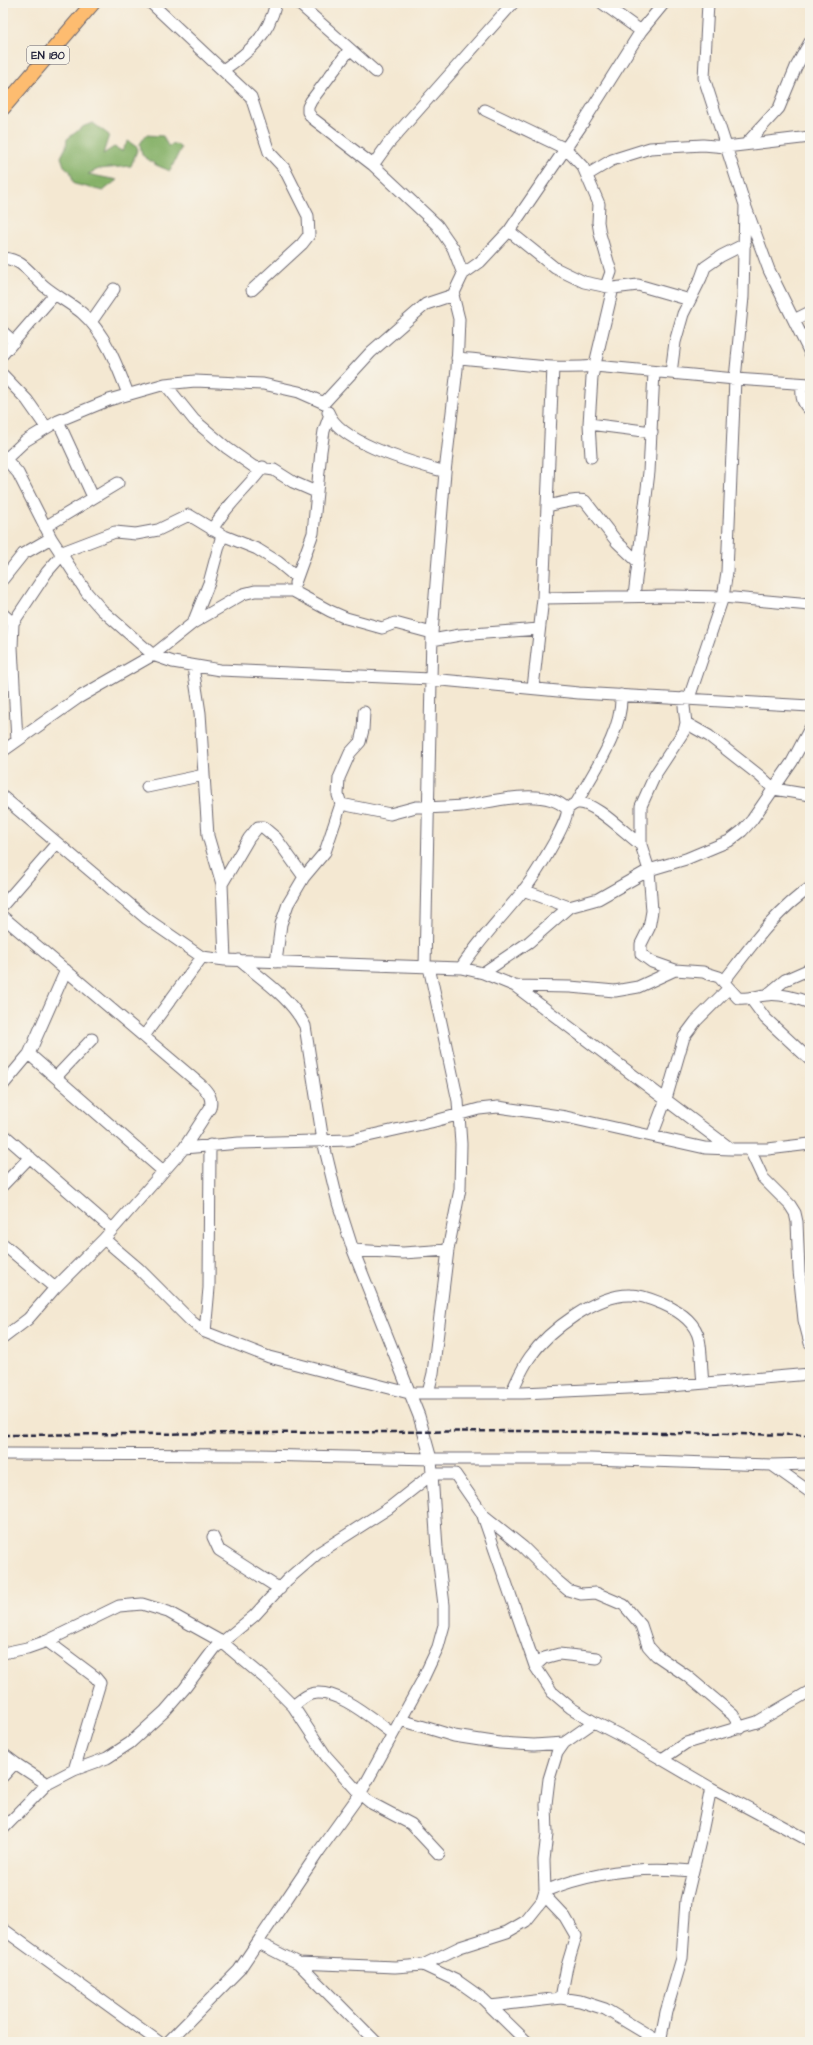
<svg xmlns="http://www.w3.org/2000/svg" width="813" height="2045" font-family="'Architects Daughter',sans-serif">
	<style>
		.forest { fill: #85b168; stroke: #546a52 }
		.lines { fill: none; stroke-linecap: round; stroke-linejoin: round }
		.minor-casing { stroke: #6c6770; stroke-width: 13 }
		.major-casing { stroke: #6c6770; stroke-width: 16 }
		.minor { stroke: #fff; stroke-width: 11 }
		.major { stroke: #fdbc6f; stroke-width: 14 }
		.rail { stroke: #22223b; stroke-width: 2.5; stroke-dasharray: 6 3; stroke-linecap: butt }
		.labels { text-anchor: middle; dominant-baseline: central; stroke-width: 3; stroke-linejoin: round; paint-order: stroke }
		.shield { fill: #f7f3e8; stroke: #62616f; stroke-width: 1 }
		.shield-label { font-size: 11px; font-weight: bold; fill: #22223b }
	</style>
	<rect width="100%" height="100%" fill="#f7f3e8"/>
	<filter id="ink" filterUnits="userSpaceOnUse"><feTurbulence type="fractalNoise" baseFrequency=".025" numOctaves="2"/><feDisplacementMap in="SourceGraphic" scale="8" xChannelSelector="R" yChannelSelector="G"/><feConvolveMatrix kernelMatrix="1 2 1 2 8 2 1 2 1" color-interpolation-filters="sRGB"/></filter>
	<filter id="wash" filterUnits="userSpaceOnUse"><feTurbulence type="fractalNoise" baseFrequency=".012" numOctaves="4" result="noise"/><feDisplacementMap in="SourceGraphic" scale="16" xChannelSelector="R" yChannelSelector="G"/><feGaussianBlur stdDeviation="0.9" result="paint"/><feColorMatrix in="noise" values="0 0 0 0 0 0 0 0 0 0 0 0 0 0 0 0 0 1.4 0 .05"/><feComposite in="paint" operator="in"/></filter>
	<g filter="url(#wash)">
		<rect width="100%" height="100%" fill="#f4e8d2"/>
		<path class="forest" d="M 93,123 L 109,135 L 103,154 L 114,147 L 122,151 L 128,141 L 138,148 L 131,166 L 99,169 L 88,174 L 117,180 L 103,191 L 74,184 L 70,171 L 64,166 L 61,157 L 66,147 L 67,139 L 84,126 Z
			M 146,135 L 163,136 L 168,146 L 176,144 L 181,148 L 170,171 L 156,165 L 142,155 L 140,144 Z"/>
	</g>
	<g filter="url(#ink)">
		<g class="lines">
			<g class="minor-casing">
				<path id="minor" d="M 151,3 L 251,97 L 269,152 L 284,168 L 308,216 L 309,235 L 302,244 L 252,290
					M 298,3 L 350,49 L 311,101 L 308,107 L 308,112 L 312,118 L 373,165 L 437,225 L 453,248 L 463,274
					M 602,3 L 641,31
					M 708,3 L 704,78 L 745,205 L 769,270 L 810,353
					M 350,49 L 376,72
					M 223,70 C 251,51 268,36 276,3
					M 485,110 L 566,149 L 583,167 L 599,204 L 598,222 L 600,234 L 611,272 L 606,286
					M 746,144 L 779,108 L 796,67 L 810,42
					M 373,165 L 388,144 L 513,3
					M 587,175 L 612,160 L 650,148 L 703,145 L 726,147 L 810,137
					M 509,231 L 555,268 L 584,282 L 613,288 L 638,285 L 690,300
					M 3,258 C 24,260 29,273 44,286 C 56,296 70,303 82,313 C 105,333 117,365 128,394
					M 794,320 L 810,312
					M 91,322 L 114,289
					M 3,332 L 14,342
					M 3,354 L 55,294
					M 457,358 C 503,361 549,371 595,366 L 735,379 L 810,384
					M 671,373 L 675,342 L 683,314 L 701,278 L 705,267 L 721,256 L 745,244
					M 3,375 L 27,400 L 46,427
					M 165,384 L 194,420 L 227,448 L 254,467 L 274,470 L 293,482 L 316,492
					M 808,384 L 802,388 C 801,398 803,404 810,410
					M 328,412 C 340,444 415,463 445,472
					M 58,421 L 93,497
					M 589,424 L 652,432
					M 3,456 L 18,473 L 51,538 L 87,593 L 102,610 L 153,655 L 173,662 L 220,670 L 431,679 L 579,693 L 810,706
					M 591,457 L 589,424 L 592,377 L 613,288
					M 7,458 L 25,441 L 58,421 L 109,400 L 165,384 L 195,381 L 263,384 L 299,392 L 324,403 L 371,352 L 426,304 L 453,295 L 463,274 L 480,262 L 509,231 L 581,126 L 641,31 L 664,3
					M 547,506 C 556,504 579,498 585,501 L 617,542 L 638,562
					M 45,527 L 118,483
					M 212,530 C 225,506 247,489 263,467
					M 60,553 L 115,532 L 136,534 L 158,530 L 189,515 L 222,535 L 257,549 L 278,562 L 296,577
					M 3,579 L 23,554 L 51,538
					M 295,583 L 313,533 L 321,451 L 324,431 L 329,417
					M 634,596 L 649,472 L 654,372
					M 543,598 L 672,596 L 723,597 L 810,605
					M 3,614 L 13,623
					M 193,623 L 209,583 L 222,535
					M 432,640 L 460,635 L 539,629
					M 193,667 L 200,713 L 208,836 L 222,884 L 225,960
					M 533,688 L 543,598 L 553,367
					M 689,698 L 723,597 L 727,572 L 735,379 L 743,297 L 745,205
					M 686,723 L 709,736 L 760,776 L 774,789 L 810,795
					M 17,741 L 12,647 L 13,623 L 47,572 L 61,556
					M 3,751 L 78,698 L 153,655 L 193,623 L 243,594 L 255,591 L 293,591 L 330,611 L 346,618 L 382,628 L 395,623 L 432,633
					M 147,787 L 204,775
					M 3,797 L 147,919 L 202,957 L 225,960 L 461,968 L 483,973 L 515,986 L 731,1149 L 768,1149 L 810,1144
					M 577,802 C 594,771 623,731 621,695
					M 341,804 L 390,814 L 416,807 L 428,807
					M 428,808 C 439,807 451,807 462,806 C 490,803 544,785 567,809 C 570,807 574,803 578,803 C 594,801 627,835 641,845
					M 222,884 L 249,838 L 258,827 L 263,827 L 276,838 L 304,877
					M 523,890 L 569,907
					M 3,905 L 57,843
					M 3,917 L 201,1085 C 208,1092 213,1098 210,1108 L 184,1148 L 104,1239 L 55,1288 L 28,1319 L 3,1338
					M 276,962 L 281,924 L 288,904 L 304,877 L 325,852 L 341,804 L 338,795 L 339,778 L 350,753 L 360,742 L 363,730 L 364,712
					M 425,967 L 432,633 L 445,472 L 457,369 L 459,319 L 453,295
					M 461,968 C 479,940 502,917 523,891 C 532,880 570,821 567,809
					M 675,970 L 652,962 L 641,954 L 641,944 L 649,928 L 652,911 L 649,870 L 641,845 L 641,806 L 655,775 L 684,731 L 686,723 L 683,698
					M 483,973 L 529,942 L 569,907 L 598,899 L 649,870 L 686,859 L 729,841 L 742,831 L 752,820 L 792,762 L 810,728
					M 724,981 C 749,949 775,911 810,888
					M 515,986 L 570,987 L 615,991 L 638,987 L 675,970 L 703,972 L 719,977 L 738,998 C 748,999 756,996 766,995 C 779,993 798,998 810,1003
					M 767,995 L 785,980 L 810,969
					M 751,999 L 765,1018 L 809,1059
					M 144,1036 L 202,957
					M 29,1054 L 163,1171
					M 56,1077 L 92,1039
					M 3,1085 L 29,1054 L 66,970
					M 3,1134 L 112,1229
					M 652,1136 L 666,1099 L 684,1037 L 696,1021 L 728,989
					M 184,1148 L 239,1143 L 350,1140 L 431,1122 L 479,1109 L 498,1107 L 566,1117 L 705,1148 L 731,1149
					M 750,1150 L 763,1178 L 790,1205 L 795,1213 L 797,1222 L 799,1271 L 804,1320 L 810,1343
					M 3,1185 L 30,1157
					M 104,1239 L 139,1269 L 191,1321 L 205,1332 L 269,1357 L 409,1393 L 523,1393 L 671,1386 L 810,1374
					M 3,1244 L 55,1288
					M 353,1250 L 403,1253 L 448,1250
					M 205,1332 L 209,1288 L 210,1145
					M 428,1393 L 433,1373 L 448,1250 L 460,1189 L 461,1144 L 458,1101 L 429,967
					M 511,1393 C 517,1381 522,1368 530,1357 C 549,1330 597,1294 631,1295 C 642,1295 653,1300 663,1304 C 679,1311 695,1321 699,1339 C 702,1353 701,1368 703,1382
					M 3,1454 L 259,1455 L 431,1459 L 590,1459 L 772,1465 L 810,1464
					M 772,1465 L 810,1492
					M 482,1514 L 523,1547 L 555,1579 L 568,1590 L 581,1594 L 596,1593 L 624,1605 L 641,1625 L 648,1646 L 656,1655 L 687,1676 L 718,1702 L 733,1715 L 741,1728
					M 213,1537 L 219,1550 L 280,1589
					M 47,1641 L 95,1677 L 100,1683 L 74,1770
					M 3,1653 L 27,1648 L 47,1641 L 119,1606 L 142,1604 L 168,1612 L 222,1642 L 267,1680 L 293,1706 L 326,1756 L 360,1794 L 371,1803 L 411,1824 L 439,1854
					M 535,1666 L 544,1658 L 559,1654 L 597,1658
					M 293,1706 C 299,1702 304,1696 311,1694 C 337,1687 373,1720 393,1734
					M 401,1720 L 454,1736 L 500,1743 L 534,1745 L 564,1743 L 594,1722
					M 3,1754 L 15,1763
					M 662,1759 L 686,1743 L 757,1722 L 810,1691
					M 3,1776 L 15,1763 L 47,1784 L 74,1770 L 107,1758 L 130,1743 L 165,1711 L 185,1688 L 215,1648 L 254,1616 L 287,1580 L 317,1554 L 389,1508 L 432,1474 L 455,1474 L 482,1513 L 535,1666 L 552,1692 L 571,1708 L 594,1722 L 629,1740 L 711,1788 L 810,1841
					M 3,1829 L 47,1784
					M 545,1891 C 592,1872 642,1866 692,1871
					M 545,1896 L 565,1917 L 576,1936 L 567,1966 L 561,1998
					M 3,1929 L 159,2042
					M 259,1943 L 298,1963 L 376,2042
					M 298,1963 L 395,1967 L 423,1965 L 459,1982 L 483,1999 L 527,2042
					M 423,1965 L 460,1947 L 507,1932 L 526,1921 L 542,1901 L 545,1891 L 544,1860 L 547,1834 L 546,1804 L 549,1779 L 557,1753 L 564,1743
					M 490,2006 L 561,1998 L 580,2001 L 605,2009 L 660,2042
					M 168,2042 L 239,1970 L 319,1851 L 360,1794 L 422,1681 L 438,1647 L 444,1625 L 444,1605 L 437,1548 L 431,1459 L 419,1416 L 353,1250 L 338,1203 L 323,1141 L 305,1026 C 291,998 263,980 239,960
					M 660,2042 L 666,2012 L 682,1958 L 686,1900 L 701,1837 L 711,1788"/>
			</g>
			<g class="major-casing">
				<path id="major" d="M 3,108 L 93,3"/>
			</g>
			<use href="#minor" class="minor"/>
			<use href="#major" class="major"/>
			<path class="rail" d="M 3,1435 L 517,1431 L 810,1435"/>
		</g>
	</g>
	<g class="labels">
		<rect class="shield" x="27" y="46" width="42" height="18" rx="3"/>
		<g class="shield-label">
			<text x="48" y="55">EN 180</text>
		</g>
	</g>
	<rect width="813" height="2045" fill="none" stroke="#f7f3e8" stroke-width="16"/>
</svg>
